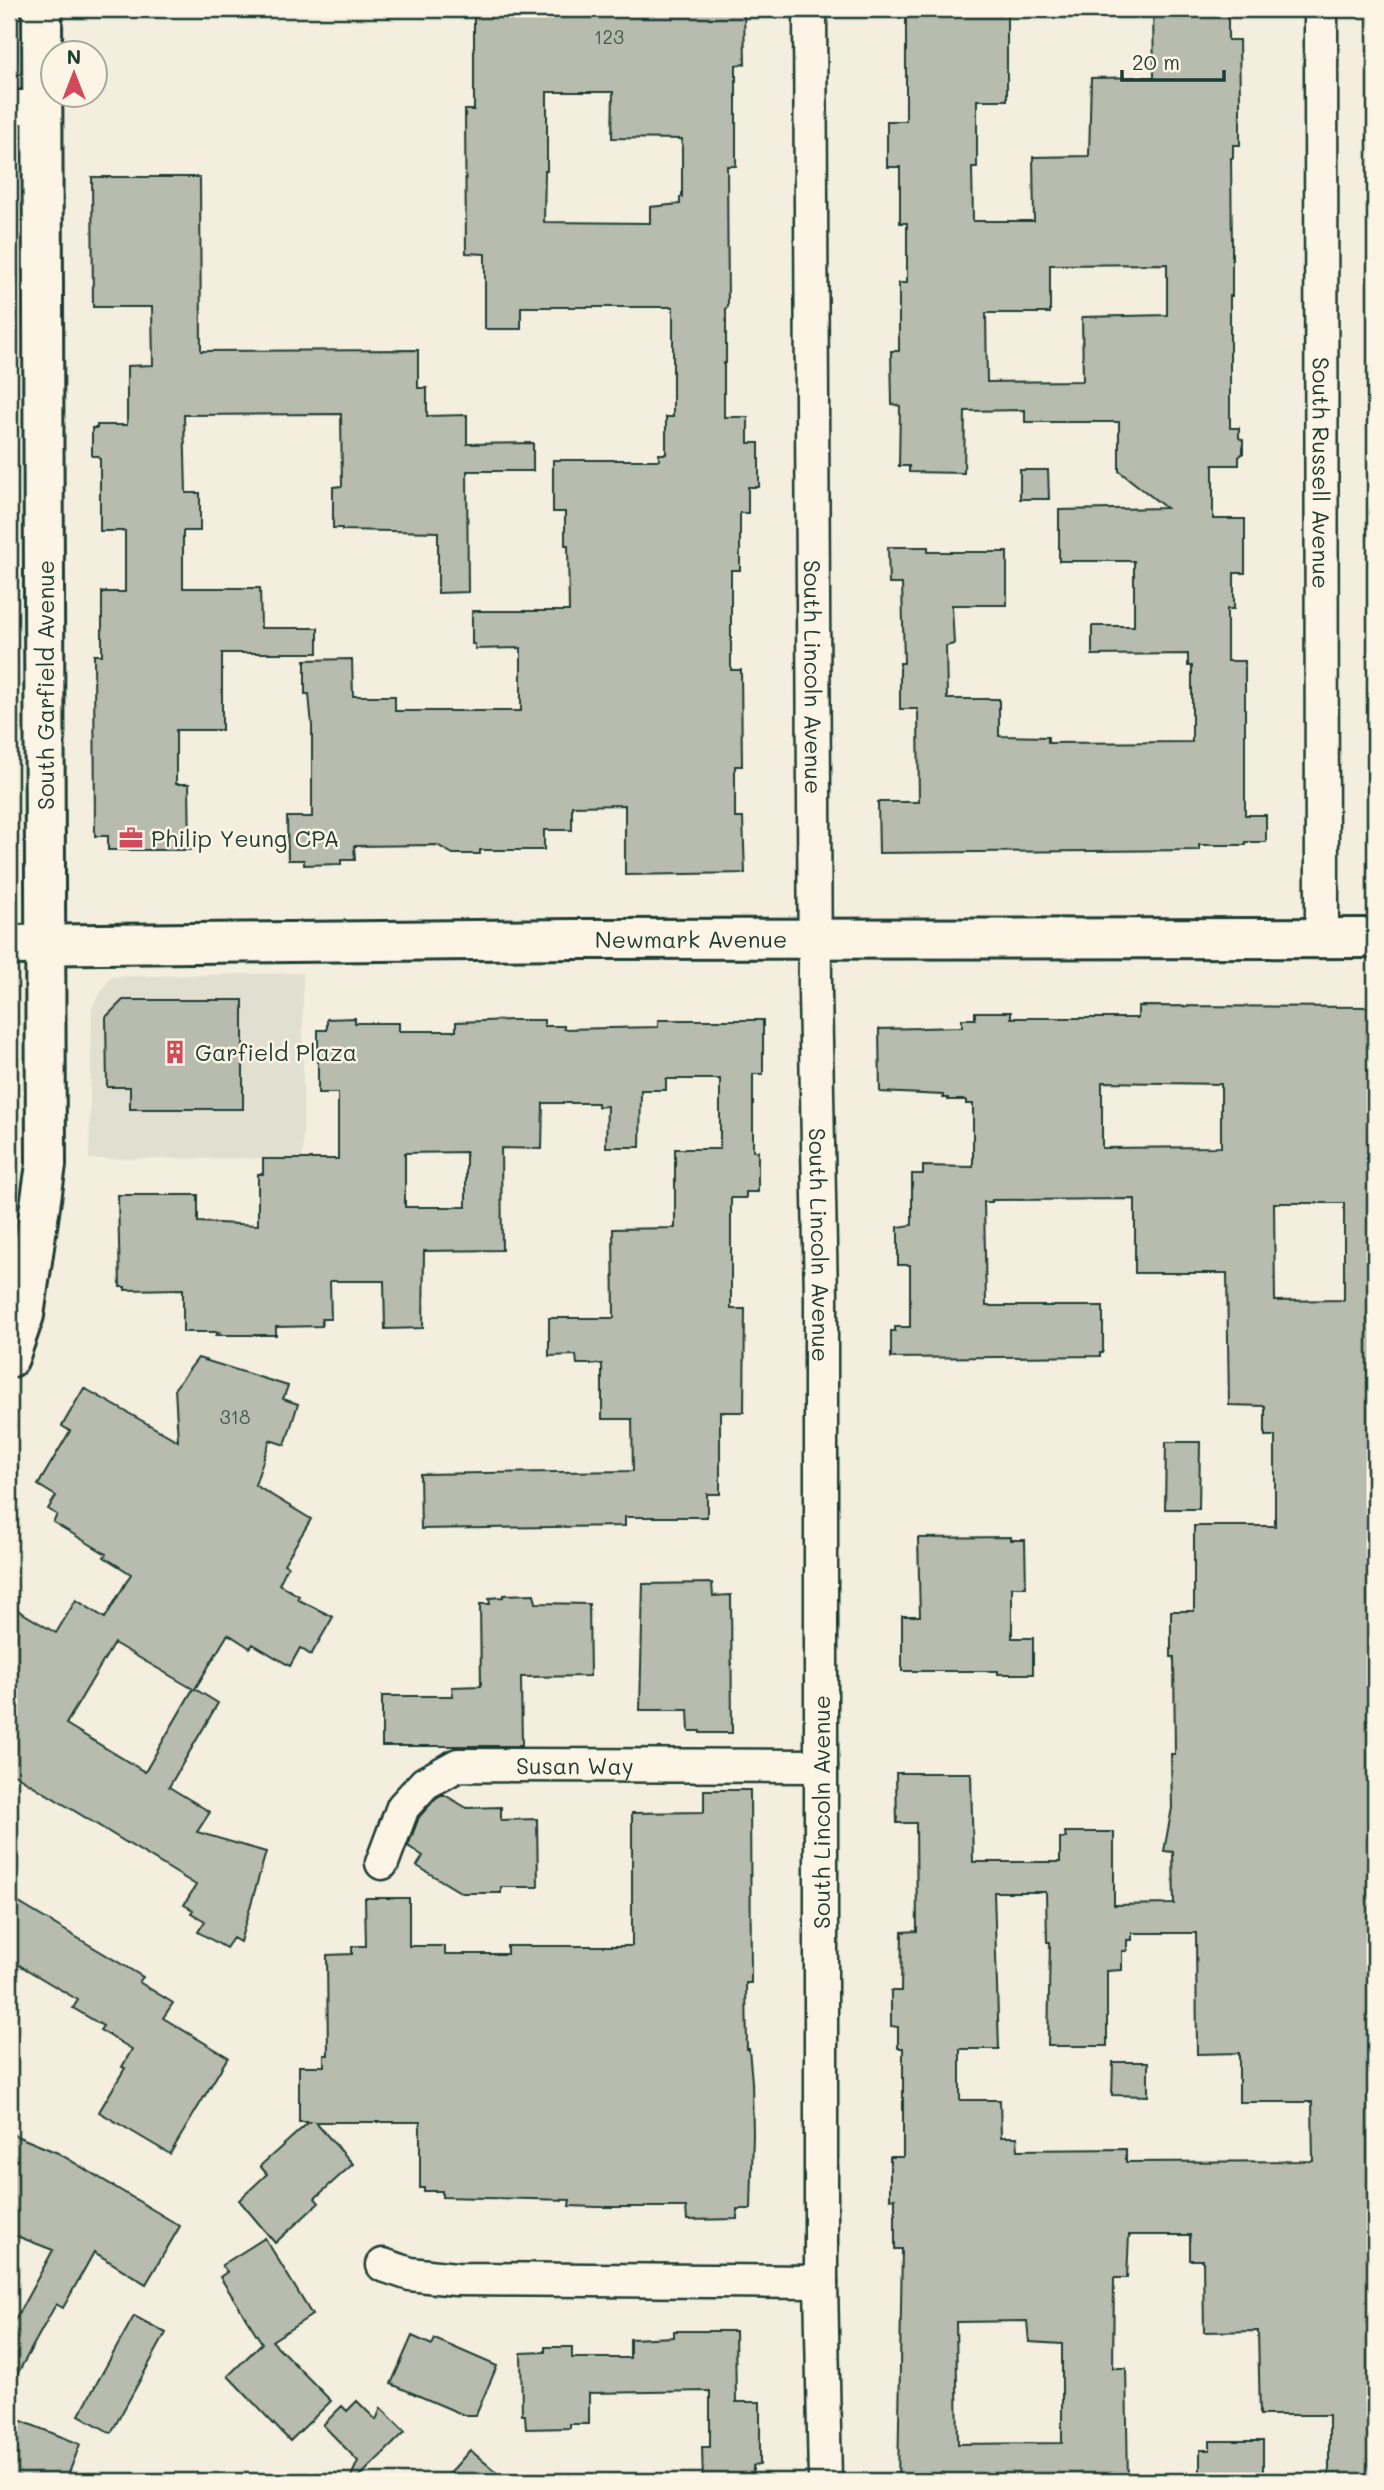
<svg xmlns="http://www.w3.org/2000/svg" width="1384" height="2490" font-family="Mali,sans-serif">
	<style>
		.built { fill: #e1dfd0 }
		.building { fill: #b8bcae; stroke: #1f3d34; stroke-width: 2; fill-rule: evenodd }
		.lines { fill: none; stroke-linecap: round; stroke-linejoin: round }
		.minor-casing { stroke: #1f3d34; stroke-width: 37 }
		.tertiary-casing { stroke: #1f3d34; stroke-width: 44 }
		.secondary-casing { stroke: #1f3d34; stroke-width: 44 }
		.minor { stroke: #fcf5e5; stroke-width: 32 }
		.tertiary { stroke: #fcf5e5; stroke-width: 38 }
		.secondary { stroke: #fcf5e5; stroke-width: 38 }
		.labels { text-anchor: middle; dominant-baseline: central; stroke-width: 5; stroke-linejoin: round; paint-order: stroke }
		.number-label { font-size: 19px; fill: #455d52 }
		.street-label { font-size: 23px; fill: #1f3d34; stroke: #fcf5e5 }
		.poi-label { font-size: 23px; fill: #1f3d34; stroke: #fcf5e5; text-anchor: start }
	</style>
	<rect width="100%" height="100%" fill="#f3eede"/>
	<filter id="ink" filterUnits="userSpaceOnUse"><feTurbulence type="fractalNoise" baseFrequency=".0143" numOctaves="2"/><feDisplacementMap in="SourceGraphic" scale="14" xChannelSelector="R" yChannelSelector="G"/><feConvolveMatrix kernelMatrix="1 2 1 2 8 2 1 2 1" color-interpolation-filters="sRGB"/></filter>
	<g filter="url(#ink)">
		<path class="built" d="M 303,973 L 303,1158 L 89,1159 L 92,1007 L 111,977 Z"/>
		<path class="building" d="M 474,9 L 744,9 L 745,64 L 736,65 L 736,166 L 727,166 L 728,307 L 726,308 L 726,363 L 724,363 L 724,417 L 748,417 L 748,443 L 759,443 L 759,487 L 748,487 L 748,513 L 740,513 L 740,570 L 731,570 L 731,670 L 741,670 L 742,766 L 735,766 L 735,818 L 743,818 L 745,873 L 625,875 L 625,805 L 572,806 L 572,830 L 544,830 L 544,850 L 480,850 L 480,854 L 453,854 L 437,845 L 354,846 L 355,860 L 341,860 L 341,864 L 304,865 L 304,860 L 288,860 L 287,817 L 312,817 L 312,726 L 309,694 L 305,694 L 305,660 L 352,659 L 353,696 L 395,696 L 395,711 L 521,711 L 521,648 L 475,649 L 475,644 L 472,644 L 472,611 L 569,611 L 568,545 L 565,545 L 565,512 L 553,512 L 553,460 L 659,460 L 659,454 L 666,454 L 666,417 L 673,417 L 673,307 L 521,307 L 521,329 L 485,329 L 485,254 L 466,253 L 465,110 L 474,110 ZM 547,92 L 613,92 L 612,138 L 682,139 L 682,197 L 680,197 L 680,204 L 650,207 L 650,223 L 544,222 L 545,171 L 547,171 Z
			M 906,9 L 1007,9 L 1007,100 L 977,100 L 977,167 L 972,167 L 973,221 L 1034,221 L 1033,157 L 1089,156 L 1091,78 L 1154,77 L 1153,9 L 1228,9 L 1228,40 L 1239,40 L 1240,99 L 1240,145 L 1233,145 L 1233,158 L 1231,158 L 1232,247 L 1232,296 L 1230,296 L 1230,428 L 1239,428 L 1239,438 L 1243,440 L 1243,453 L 1239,457 L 1239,465 L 1213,465 L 1213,519 L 1245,519 L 1245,573 L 1234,573 L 1234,609 L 1227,609 L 1227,661 L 1245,661 L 1245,815 L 1266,815 L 1266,842 L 1246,842 L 1246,845 L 1199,845 L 1199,850 L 879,853 L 878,802 L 919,802 L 918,712 L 917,709 L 900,709 L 900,663 L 904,663 L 902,584 L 889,584 L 888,547 L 928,547 L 928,552 L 1007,552 L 1007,605 L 952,605 L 954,644 L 946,646 L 947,699 L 999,699 L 999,736 L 1048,737 L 1048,743 L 1192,742 L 1192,666 L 1188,666 L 1188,654 L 1092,655 L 1092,626 L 1134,626 L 1134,561 L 1059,561 L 1059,510 L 1166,508 L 1119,471 L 1119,422 L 1025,422 L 1025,410 L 965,411 L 964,473 L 909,472 L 909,466 L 899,466 L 900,406 L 892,404 L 891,351 L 899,351 L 899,283 L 907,283 L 907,223 L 900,223 L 900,167 L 887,167 L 887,121 L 906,121 ZM 1167,264 L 1167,315 L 1082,317 L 1083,381 L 987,382 L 986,313 L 1050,313 L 1050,265 Z
			M 92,177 L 200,177 L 201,351 L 418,350 L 418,388 L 427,388 L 427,416 L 467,415 L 467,444 L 533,443 L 533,471 L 467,471 L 468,592 L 438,593 L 438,532 L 342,530 L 342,528 L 333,528 L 333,487 L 342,486 L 341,414 L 184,415 L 186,493 L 200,493 L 200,531 L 183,531 L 183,588 L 260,588 L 261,628 L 318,628 L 318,653 L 222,653 L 222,730 L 176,730 L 176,784 L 189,784 L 190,850 L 108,850 L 108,836 L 95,836 L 94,655 L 102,655 L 102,592 L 125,592 L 125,531 L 100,531 L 100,459 L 98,456 L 92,456 L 92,428 L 97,428 L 97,425 L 127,425 L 127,366 L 153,365 L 152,307 L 93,307 Z
			M 1020,470 L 1048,470 L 1049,499 L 1020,499 Z
			M 123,1000 L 243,1000 L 243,1109 L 130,1109 L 130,1087 L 107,1087 L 106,1017 Z
			M 1138,1006 L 1375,1007 L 1375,2481 L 1329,2481 L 1329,2415 L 1260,2415 L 1258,2331 L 1204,2332 L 1203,2260 L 1190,2260 L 1190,2235 L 1129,2235 L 1127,2278 L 1114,2278 L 1113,2368 L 1126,2368 L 1128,2481 L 1049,2481 L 1049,2477 L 942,2477 L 942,2481 L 898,2481 L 902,2249 L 895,2249 L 895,2198 L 890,2199 L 890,2157 L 903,2157 L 903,2048 L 898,2048 L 898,2027 L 891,2026 L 891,1991 L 901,1991 L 902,1932 L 917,1931 L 916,1823 L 897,1823 L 896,1773 L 971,1773 L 973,1862 L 1060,1862 L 1060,1838 L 1066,1838 L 1065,1832 L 1114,1832 L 1114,1905 L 1174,1904 L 1173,1852 L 1164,1851 L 1172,1808 L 1171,1754 L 1175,1754 L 1174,1657 L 1171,1657 L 1171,1611 L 1194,1611 L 1194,1526 L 1275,1526 L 1275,1436 L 1265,1436 L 1265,1406 L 1229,1405 L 1227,1273 L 1135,1273 L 1135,1199 L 992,1200 L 992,1202 L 984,1202 L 986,1306 L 1103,1306 L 1103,1353 L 1100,1353 L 1100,1356 L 891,1358 L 891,1331 L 895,1331 L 895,1327 L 910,1327 L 910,1265 L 898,1265 L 898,1227 L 912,1225 L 912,1174 L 923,1174 L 923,1166 L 973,1167 L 973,1104 L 966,1104 L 966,1100 L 948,1100 L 948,1098 L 943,1098 L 943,1095 L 880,1092 L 879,1029 L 962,1027 L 962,1019 L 975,1019 L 975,1012 L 1011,1012 L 1011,1018 L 1138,1018 ZM 1102,1082 L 1221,1084 L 1221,1147 L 1102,1148 ZM 1274,1203 L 1344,1203 L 1344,1300 L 1275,1301 ZM 994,1892 L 1046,1892 L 1047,1942 L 1050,1942 L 1048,2046 L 1107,2046 L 1107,1971 L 1122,1970 L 1122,1951 L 1127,1951 L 1127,1940 L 1132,1940 L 1132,1933 L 1196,1933 L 1197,2054 L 1239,2053 L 1239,2102 L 1312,2102 L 1313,2161 L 1126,2162 L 1126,2149 L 1018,2150 L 1017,2137 L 1001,2137 L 1000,2100 L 960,2100 L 960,2049 L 999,2049 ZM 1027,2321 L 1029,2342 L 1062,2344 L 1062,2443 L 958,2444 L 956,2322 Z
			M 355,1018 L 355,1023 L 399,1023 L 399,1031 L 456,1031 L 456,1022 L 512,1020 L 544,1020 L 544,1026 L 564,1026 L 564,1029 L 658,1027 L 658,1020 L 763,1020 L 763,1074 L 753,1074 L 753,1151 L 758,1151 L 758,1192 L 746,1192 L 746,1198 L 731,1198 L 731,1309 L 745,1309 L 744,1412 L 720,1412 L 720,1494 L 707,1494 L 707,1517 L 625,1517 L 625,1526 L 421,1529 L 420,1474 L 633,1471 L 632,1419 L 602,1419 L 602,1364 L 577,1364 L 576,1355 L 549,1356 L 549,1318 L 614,1318 L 613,1229 L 675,1228 L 675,1149 L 720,1149 L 720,1079 L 666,1079 L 666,1090 L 641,1090 L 640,1147 L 606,1147 L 607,1106 L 598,1107 L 598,1103 L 543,1103 L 542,1149 L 501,1148 L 502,1250 L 424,1251 L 423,1328 L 385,1329 L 384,1281 L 330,1281 L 331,1319 L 322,1319 L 322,1326 L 276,1327 L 276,1335 L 216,1335 L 219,1332 L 183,1332 L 183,1289 L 125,1290 L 125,1287 L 120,1287 L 118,1195 L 198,1195 L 198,1222 L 258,1225 L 258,1174 L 263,1174 L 263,1159 L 338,1159 L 338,1093 L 318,1093 L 318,1030 L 327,1030 L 327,1019 ZM 466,1152 L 466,1207 L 405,1207 L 405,1153 Z
			M 198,1358 L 288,1386 L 283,1399 L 298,1404 L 285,1445 L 270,1440 L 255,1485 L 311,1519 L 284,1564 L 288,1566 L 279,1584 L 299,1596 L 297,1599 L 333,1617 L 311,1655 L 300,1648 L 290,1666 L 253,1644 L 250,1648 L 228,1634 L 195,1689 L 218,1703 L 169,1787 L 210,1812 L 197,1832 L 266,1852 L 240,1942 L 233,1938 L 226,1948 L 198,1932 L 205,1921 L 191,1913 L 193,1910 L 184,1905 L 196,1885 L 9,1771 L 9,1605 L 56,1633 L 76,1600 L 105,1618 L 131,1574 L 104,1557 L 106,1554 L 53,1522 L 57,1515 L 48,1509 L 56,1496 L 38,1485 L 70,1431 L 62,1426 L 84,1388 L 178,1441 L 175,1388 ZM 114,1643 L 193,1689 L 145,1772 L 66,1724 Z
			M 1166,1442 L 1200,1442 L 1199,1509 L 1165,1509 Z
			M 1011,1537 L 1011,1540 L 1025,1540 L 1026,1587 L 1012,1587 L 1012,1638 L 1033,1638 L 1033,1674 L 998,1674 L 998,1671 L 902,1671 L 902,1616 L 920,1616 L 918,1538 Z
			M 712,1583 L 713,1596 L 731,1595 L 732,1733 L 700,1733 L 700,1731 L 689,1731 L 688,1710 L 640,1710 L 643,1584 Z
			M 534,1594 L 536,1603 L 589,1604 L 590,1676 L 521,1677 L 522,1746 L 382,1746 L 382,1696 L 453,1696 L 452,1687 L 481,1686 L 480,1604 L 490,1604 L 489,1598 L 503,1597 L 503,1595 Z
			M 704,1790 L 750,1790 L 751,1983 L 746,1983 L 747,2049 L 749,2049 L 752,2082 L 753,2134 L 751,2209 L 737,2209 L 737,2219 L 687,2220 L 686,2207 L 597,2207 L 569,2206 L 570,2200 L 442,2197 L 442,2191 L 424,2191 L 424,2188 L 420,2188 L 420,2122 L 315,2122 L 353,2164 L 315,2198 L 319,2203 L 275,2243 L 239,2200 L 267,2174 L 260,2166 L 309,2122 L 299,2122 L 299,2066 L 324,2066 L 324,2055 L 328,2055 L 327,1955 L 352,1954 L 352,1946 L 366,1946 L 365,1898 L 409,1898 L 409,1946 L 445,1946 L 445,1954 L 507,1954 L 507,1946 L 632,1946 L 632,1813 L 704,1812 Z
			M 443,1794 L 467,1808 L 501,1807 L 501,1820 L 537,1819 L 538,1887 L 501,1887 L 501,1893 L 462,1893 L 417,1866 L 423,1856 L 408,1846 L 419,1817 L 436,1798 Z
			M 9,1897 L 143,1977 L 139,1982 L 173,2003 L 163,2018 L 228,2057 L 170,2154 L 99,2112 L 125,2068 L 122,2067 L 132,2049 L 100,2030 L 103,2026 L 73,2008 L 78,2000 L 9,1959 Z
			M 1113,2062 L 1148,2062 L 1148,2096 L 1112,2095 Z
			M 9,2133 L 58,2153 L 180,2226 L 146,2284 L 94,2252 L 63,2308 L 56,2304 L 9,2389 L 9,2331 L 53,2250 L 9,2233 Z
			M 265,2238 L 312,2315 L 272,2341 L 331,2401 L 290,2441 L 228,2376 L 262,2343 L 220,2277 L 227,2272 L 222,2265 Z
			M 134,2316 L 166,2333 L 111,2433 L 79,2415 Z
			M 674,2331 L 735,2331 L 736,2402 L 760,2402 L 760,2465 L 753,2466 L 753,2481 L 703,2481 L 702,2447 L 710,2447 L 710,2391 L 589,2393 L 589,2424 L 570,2424 L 570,2428 L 526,2429 L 525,2415 L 522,2415 L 521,2353 L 545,2352 L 545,2347 L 572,2347 L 572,2358 L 630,2358 L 630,2339 L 674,2337 Z
			M 412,2336 L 432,2345 L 435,2339 L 497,2366 L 476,2415 L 464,2415 L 391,2384 Z
			M 357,2401 L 376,2420 L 381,2408 L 405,2432 L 355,2481 L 349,2481 L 358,2461 L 323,2425 L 342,2406 L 347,2411 Z
			M 9,2416 L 80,2444 L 66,2481 L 9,2481 Z
			M 1210,2441 L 1263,2441 L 1263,2477 L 1253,2477 L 1253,2481 L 1200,2481 L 1200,2450 L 1210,2450 Z
			M 470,2450 L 507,2481 L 443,2481 Z"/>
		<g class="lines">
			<g class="minor-casing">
				<g id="minor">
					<path id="s1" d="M 810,9 L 815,992 L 821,1297 L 821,2282 L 825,2481"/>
					<path id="s2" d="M 1321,9 L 1322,938"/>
					<path d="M 9,107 L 43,107"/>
					<path id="s3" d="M 382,1863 L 403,1807 L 425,1783 L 458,1765 L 821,1766"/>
					<path d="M 383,2265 L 410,2274 L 456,2279 L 821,2282"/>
				</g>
			</g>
			<g class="tertiary-casing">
				<g id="tertiary">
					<path id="s4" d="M 9,945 L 575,939 L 1375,938"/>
				</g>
			</g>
			<g class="secondary-casing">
				<path id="secondary" d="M 9,1358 L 24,1315 L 46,1165 L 42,9"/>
			</g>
			<use href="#minor" class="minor"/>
			<use href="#tertiary" class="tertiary"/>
			<use href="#secondary" class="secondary"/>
		</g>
	</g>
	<defs>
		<g id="office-bare" transform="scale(1.89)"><path d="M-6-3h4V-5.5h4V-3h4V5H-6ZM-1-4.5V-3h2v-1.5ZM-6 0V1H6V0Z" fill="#d1495b" stroke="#fcf5e5" stroke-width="2.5" paint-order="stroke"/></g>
		<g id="building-bare" transform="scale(1.89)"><path d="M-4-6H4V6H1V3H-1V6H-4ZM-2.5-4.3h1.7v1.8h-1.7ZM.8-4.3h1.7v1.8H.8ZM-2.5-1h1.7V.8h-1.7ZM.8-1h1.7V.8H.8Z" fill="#d1495b" stroke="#fcf5e5" stroke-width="2.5" paint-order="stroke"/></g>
	</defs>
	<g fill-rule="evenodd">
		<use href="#office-bare" x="131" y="838"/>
		<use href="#building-bare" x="175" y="1052"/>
	</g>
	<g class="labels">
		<g class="number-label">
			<text x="609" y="36">123</text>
			<text x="235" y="1416">318</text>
		</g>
		<g class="street-label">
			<text stroke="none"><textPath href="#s2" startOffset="464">South Russell Avenue</textPath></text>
			<text stroke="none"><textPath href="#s1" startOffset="668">South Lincoln Avenue</textPath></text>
			<text transform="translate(45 685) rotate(-90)">South Garfield Avenue</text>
			<text stroke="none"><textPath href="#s4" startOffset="682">Newmark Avenue</textPath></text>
			<text stroke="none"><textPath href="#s1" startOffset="1236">South Lincoln Avenue</textPath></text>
			<text stroke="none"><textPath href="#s3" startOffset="247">Susan Way</textPath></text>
			<text transform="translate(821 1812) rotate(-90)">South Lincoln Avenue</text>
		</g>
		<g class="poi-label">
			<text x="151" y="838">Philip Yeung CPA</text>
			<text x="195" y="1052">Garfield Plaza</text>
		</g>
	</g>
	<rect width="1384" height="2490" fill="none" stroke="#fcf5e5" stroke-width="35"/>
	<rect x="18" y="18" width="1349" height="2455" fill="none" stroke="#1f3d34" stroke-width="2.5" filter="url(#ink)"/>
	<g transform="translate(74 74)"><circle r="33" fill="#fcf5e5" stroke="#a4ab9e" stroke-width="2"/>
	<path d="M0-5L12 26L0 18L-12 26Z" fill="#d1495b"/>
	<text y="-10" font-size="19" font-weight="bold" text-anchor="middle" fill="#1f3d34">N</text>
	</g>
	<path d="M1122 70v10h102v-10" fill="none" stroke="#1f3d34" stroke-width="3.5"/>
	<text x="1132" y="70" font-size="21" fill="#1f3d34" stroke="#fcf5e5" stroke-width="5" paint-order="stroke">20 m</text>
</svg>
